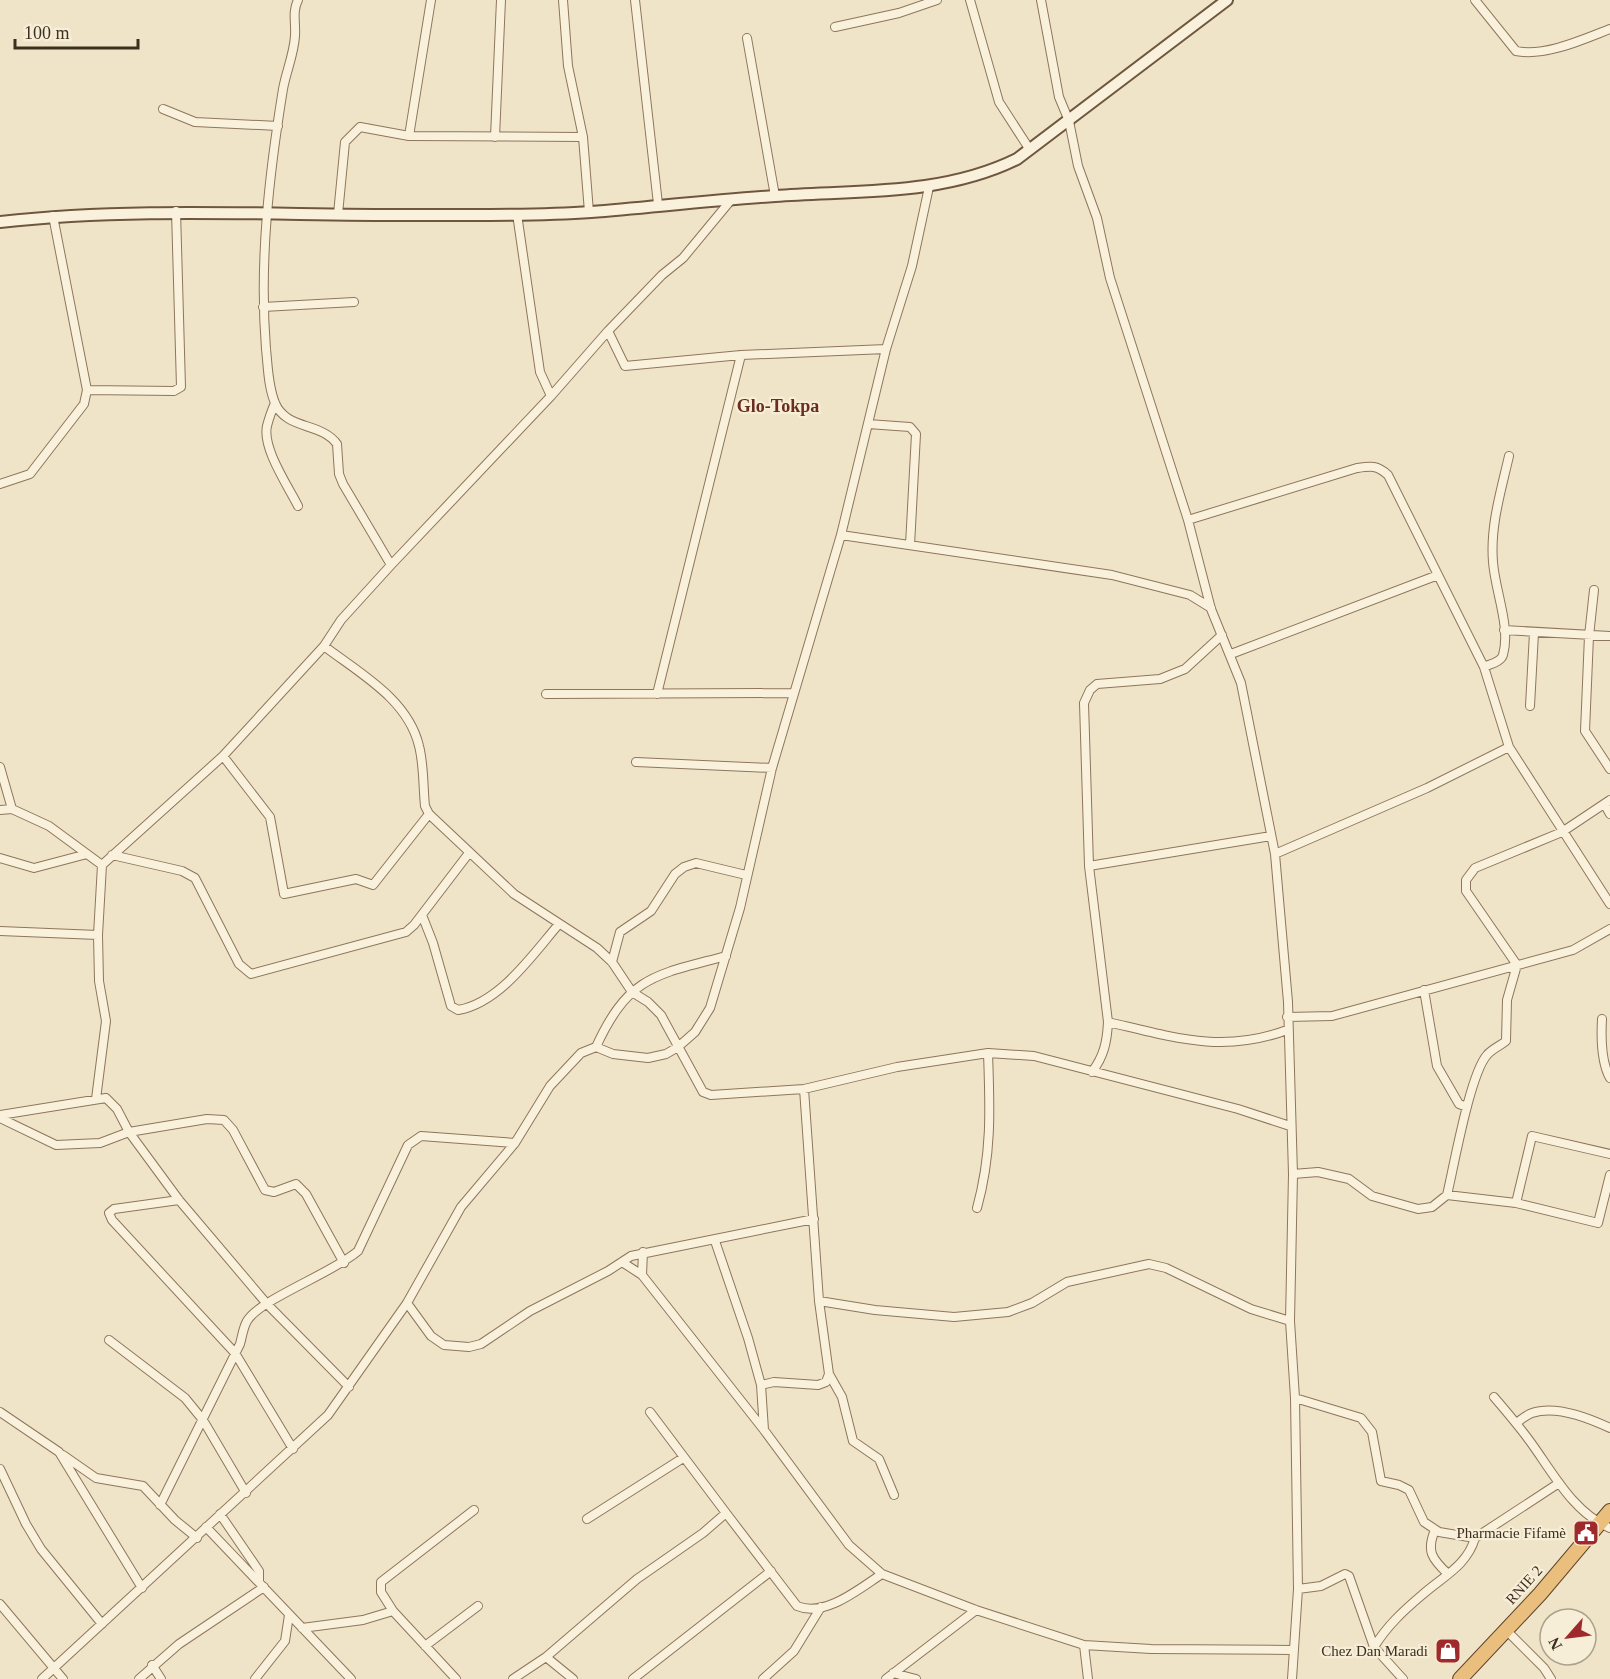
<svg xmlns="http://www.w3.org/2000/svg" width="1610" height="1679" font-family="Georgia,serif">
	<style>
		.lines { fill: none; stroke-linecap: round; stroke-linejoin: round }
		.minor-casing { stroke: #8d765c; stroke-width: 10 }
		.secondary-casing { stroke: #6f573f; stroke-width: 14 }
		.trunk-casing { stroke: #5b4430; stroke-width: 16 }
		.minor { stroke: #faf1dc; stroke-width: 8 }
		.secondary { stroke: #faf1dc; stroke-width: 10 }
		.trunk { stroke: #eabe7c; stroke-width: 14 }
		.labels { text-anchor: middle; dominant-baseline: central; stroke-width: 4.5; stroke-linejoin: round; paint-order: stroke }
		.poi-label { font-size: 15px; fill: #3d2e20; stroke: #f7eed8; text-anchor: end }
		.street-label { font-size: 15px; fill: #3d2e20; stroke: #f7eed8 }
		.quarter-label { font-size: 18px; font-weight: bold; fill: #6b2e1e; stroke: #f7eed8 }
	</style>
	<rect width="100%" height="100%" fill="#f0e4c8"/>
	<g class="lines">
		<g class="minor-casing">
			<path id="minor" d="M 298,0 C 292,12 296,23 295,36 C 294,54 286,72 283,89 C 269,175 259,262 266,349 C 268,367 268,386 275,403 C 286,430 321,422 337,444 L 339,474 L 343,484 L 391,565
				M 563,0 L 568,66 L 583,137 L 589,212
				M 635,0 L 658,204
				M 970,0 L 999,102 L 1030,150
				M 1041,0 L 1059,97 L 1069,121 L 1078,166 L 1097,218 L 1110,278 L 1188,520 L 1211,609 L 1241,683 L 1275,854 L 1288,1002 L 1293,1174 L 1290,1321 L 1295,1398 L 1298,1589 L 1292,1679
				M 1475,0 L 1516,51 C 1545,57 1584,39 1610,29
				M 835,27 L 899,13 L 937,0
				M 747,38 L 775,196
				M 163,109 L 195,122 L 278,126
				M 409,136 L 431,0
				M 495,137 L 501,0
				M 338,214 L 345,142 L 360,127 L 409,136 L 583,137
				M 517,214 L 540,372 L 551,396
				M 263,307 L 354,302
				M 608,331 L 625,366 L 741,355 L 886,349
				M 87,390 L 174,391 L 181,387 L 176,211
				M 275,403 C 272,410 269,418 267,426 C 262,448 288,486 298,506
				M 868,424 L 910,427 L 916,434 L 910,545
				M 0,484 L 30,474 L 84,404 L 87,390 L 53,216
				M 1188,520 L 1357,468 C 1371,466 1377,465 1388,475 L 1484,667 L 1509,747 L 1610,904
				M 841,535 L 1112,575 L 1190,595 L 1211,608
				M 1594,590 L 1589,636 L 1585,731 L 1610,769
				M 1504,630 L 1610,636
				M 324,646 C 359,673 408,699 419,746 C 424,765 423,787 425,806 L 429,814 L 514,894 L 597,948 L 612,962 L 632,992 L 648,1002 L 661,1015 L 703,1092 L 711,1095 L 804,1089 L 897,1067 L 988,1053 L 1034,1056 L 1238,1109 L 1290,1126
				M 1231,654 L 1438,575
				M 1484,667 C 1490,664 1501,662 1503,655 C 1511,627 1495,591 1493,562 C 1490,526 1501,491 1509,456
				M 546,694 L 794,693
				M 657,694 L 741,355
				M 1530,706 L 1534,633
				M 223,756 L 270,817 L 284,894 L 356,879 L 373,885 L 429,814
				M 636,762 L 772,768
				M 0,767 L 12,809 L 49,826 L 102,865
				M 1605,805 L 1610,814
				M 0,810 L 12,809
				M 1275,854 L 1427,788 L 1509,747
				M 112,855 L 182,871 L 195,878 L 239,964 L 251,974 L 406,932 L 414,925 L 469,853
				M 0,858 L 34,868 L 87,854
				M 1089,866 L 1271,836
				M 422,915 L 433,943 L 451,1006 L 458,1010 C 500,1003 533,954 559,924
				M 0,931 L 98,935
				M 612,962 L 620,932 L 651,911 L 675,874 L 684,867 L 696,863 L 746,875
				M 1424,990 L 1437,1066 L 1459,1104 L 1467,1107
				M 1287,1017 L 1332,1016 L 1573,950 L 1610,929
				M 1602,1019 C 1601,1037 1601,1062 1610,1078
				M 1108,1022 C 1172,1037 1223,1054 1287,1030
				M 596,1047 C 629,975 656,975 726,956
				M 1092,1072 C 1104,1056 1107,1042 1108,1022 L 1089,866 L 1084,703 L 1090,690 L 1097,684 L 1160,679 L 1185,669 L 1222,635
				M 96,1099 L 106,1021 L 99,981 L 98,935 L 102,865 L 223,756 L 324,646 L 341,620 L 391,565 L 551,396 L 608,331 L 662,275 L 683,258 L 731,200
				M 0,1115 L 106,1098 L 117,1109 L 129,1132 L 179,1200 L 267,1304 L 349,1387
				M 0,1118 L 56,1145 L 100,1143 L 129,1132 L 207,1119 L 224,1120 L 233,1130 L 265,1190 L 274,1192 L 296,1184 L 306,1194 L 344,1263
				M 1610,1154 L 1532,1136 L 1516,1203 L 1598,1223 L 1610,1175
				M 1293,1174 L 1318,1172 L 1349,1179 L 1372,1196 L 1418,1209 L 1432,1207 L 1447,1195 L 1516,1203
				M 1447,1195 C 1454,1166 1470,1074 1487,1055 C 1492,1049 1500,1046 1506,1041 L 1507,1000 L 1517,965 L 1466,891 L 1466,880 L 1475,868 L 1562,832 L 1610,800
				M 179,1200 L 114,1209 L 109,1213 L 112,1220 L 235,1353 L 293,1449
				M 977,1208 C 992,1154 990,1108 988,1053
				M 715,1241 L 748,1338 L 761,1385
				M 622,1262 L 642,1275 L 764,1430 L 849,1545 L 882,1574 L 976,1610 L 1084,1645 L 1151,1649 L 1292,1650
				M 642,1275 L 643,1252
				M 819,1301 L 875,1310 L 954,1317 L 1008,1312 L 1032,1303 L 1067,1282 L 1149,1264 L 1166,1268 L 1251,1309 L 1290,1321
				M 407,1303 L 431,1336 L 444,1345 L 469,1347 L 481,1344 L 530,1311 L 608,1271 L 631,1256 L 814,1219
				M 109,1340 L 185,1398 L 203,1420 L 246,1493
				M 829,1374 L 842,1397 L 853,1441 L 879,1459 L 894,1495
				M 1494,1397 C 1506,1411 1518,1425 1529,1440 C 1552,1471 1573,1513 1610,1528
				M 1295,1398 L 1361,1418 L 1372,1432 L 1381,1481 L 1399,1485 L 1409,1490 L 1424,1522 L 1439,1532 L 1475,1538 L 1559,1483
				M 0,1412 L 59,1452 L 142,1588
				M 650,1412 L 726,1513
				M 1516,1423 C 1521,1420 1526,1415 1532,1413 C 1555,1405 1589,1418 1610,1428
				M 764,1430 L 761,1385 L 774,1382 L 818,1385 L 826,1382 L 829,1374 L 819,1301 L 804,1089
				M 63,1455 L 96,1478 L 143,1486 L 175,1520 L 197,1538
				M 0,1469 L 26,1524 L 41,1549 L 102,1624
				M 160,1505 L 240,1344 C 242,1337 243,1328 247,1321 C 260,1299 333,1273 358,1251 L 408,1145 L 421,1136 L 515,1143
				M 220,1514 L 259,1571 L 259,1581
				M 587,1519 L 683,1458
				M 206,1527 L 351,1679
				M 1435,1530 C 1426,1551 1432,1559 1448,1574
				M 1298,1589 L 1321,1586 L 1345,1574 L 1349,1576 L 1374,1647 L 1403,1679
				M 0,1604 L 63,1679
				M 393,1611 L 381,1592 L 381,1582 L 474,1510
				M 302,1628 L 363,1620 L 393,1611 L 456,1679
				M 1506,1630 L 1544,1668 L 1551,1679
				M 1084,1645 L 1088,1679
				M 425,1646 L 478,1606
				M 1374,1647 C 1387,1626 1403,1611 1422,1595 C 1442,1577 1467,1566 1475,1538
				M 546,1657 L 637,1579 L 703,1533 L 726,1513 L 797,1606 C 825,1618 860,1588 882,1574
				M 152,1665 L 161,1679
				M 893,1673 L 916,1679
				M 42,1679 L 328,1415 L 407,1303 L 461,1207 L 515,1143 L 550,1086 L 581,1053 L 596,1047 L 613,1054 L 648,1058 L 666,1054 L 678,1047 L 695,1032 L 710,1008 L 740,908 L 772,768 L 841,535 L 886,349 L 912,266 L 929,187
				M 139,1679 L 179,1644 L 264,1587
				M 255,1679 L 285,1641 L 289,1615
				M 513,1679 L 546,1657 L 573,1679
				M 633,1679 L 771,1571
				M 763,1679 L 794,1651 L 821,1607
				M 886,1679 L 976,1610"/>
		</g>
		<g class="secondary-casing">
			<path id="secondary" d="M 0,222 C 142,206 284,216 426,215 C 481,215 537,216 591,212 C 652,207 714,200 775,196 C 857,190 942,196 1017,159 L 1227,0"/>
		</g>
		<g class="trunk-casing">
			<path id="trunk" d="M 1460,1679 L 1540,1594 L 1610,1511"/>
		</g>
		<use href="#minor" class="minor"/>
		<use href="#secondary" class="secondary"/>
		<use href="#trunk" class="trunk"/>
	</g>
	<defs>
		<g id="civic-square" transform="scale(1.35)"><rect x="-9" y="-9" width="18" height="18" rx="4" fill="#9e2a2b" stroke="#f7eed8"/><path d="M-.6-6.5H3V-4.5H.6V-3L4-1V1h2V6H-6V1h2V-1L-.6-3ZM-1.2 2.5V6h2.4V2.5Z" fill="#fff"/></g>
		<g id="shop-square" transform="scale(1.35)"><rect x="-9" y="-9" width="18" height="18" rx="4" fill="#9e2a2b" stroke="#f7eed8"/><path d="M-5-2.5h2.3a2.7 3.5 0 0 1 5.4 0H5L5.5 6h-11ZM-1.5-2.5h3a1.5 2.3 0 0 0-3 0Z" fill="#fff"/></g>
	</defs>
	<g fill-rule="evenodd">
		<use href="#civic-square" x="1586" y="1533"/>
		<use href="#shop-square" x="1448" y="1651"/>
	</g>
	<g class="labels">
		<g class="poi-label">
			<text x="1566" y="1533">Pharmacie Fifamè</text>
			<text x="1428" y="1651">Chez Dan Maradi</text>
		</g>
		<g class="street-label">
			<text transform="translate(1524 1585) rotate(-48)">RNIE 2</text>
		</g>
		<g class="quarter-label">
			<text x="778" y="406">Glo-Tokpa</text>
		</g>
	</g>
	<g transform="translate(1568 1637) rotate(242)"><circle r="28" fill="#f7eed8" stroke="#ada18e" stroke-width="1.5"/>
	<path d="M0-4.5L10 22L0 15L-10 22Z" fill="#9e2a2b"/>
	<text y="-9" font-size="16" font-weight="bold" text-anchor="middle" fill="#3d2e20">N</text>
	</g>
	<path d="M15 39v9h123v-9" fill="none" stroke="#3d2e20" stroke-width="3"/>
	<text x="24" y="39" font-size="18" fill="#3d2e20" stroke="#f7eed8" stroke-width="4.5" paint-order="stroke">100 m</text>
</svg>
